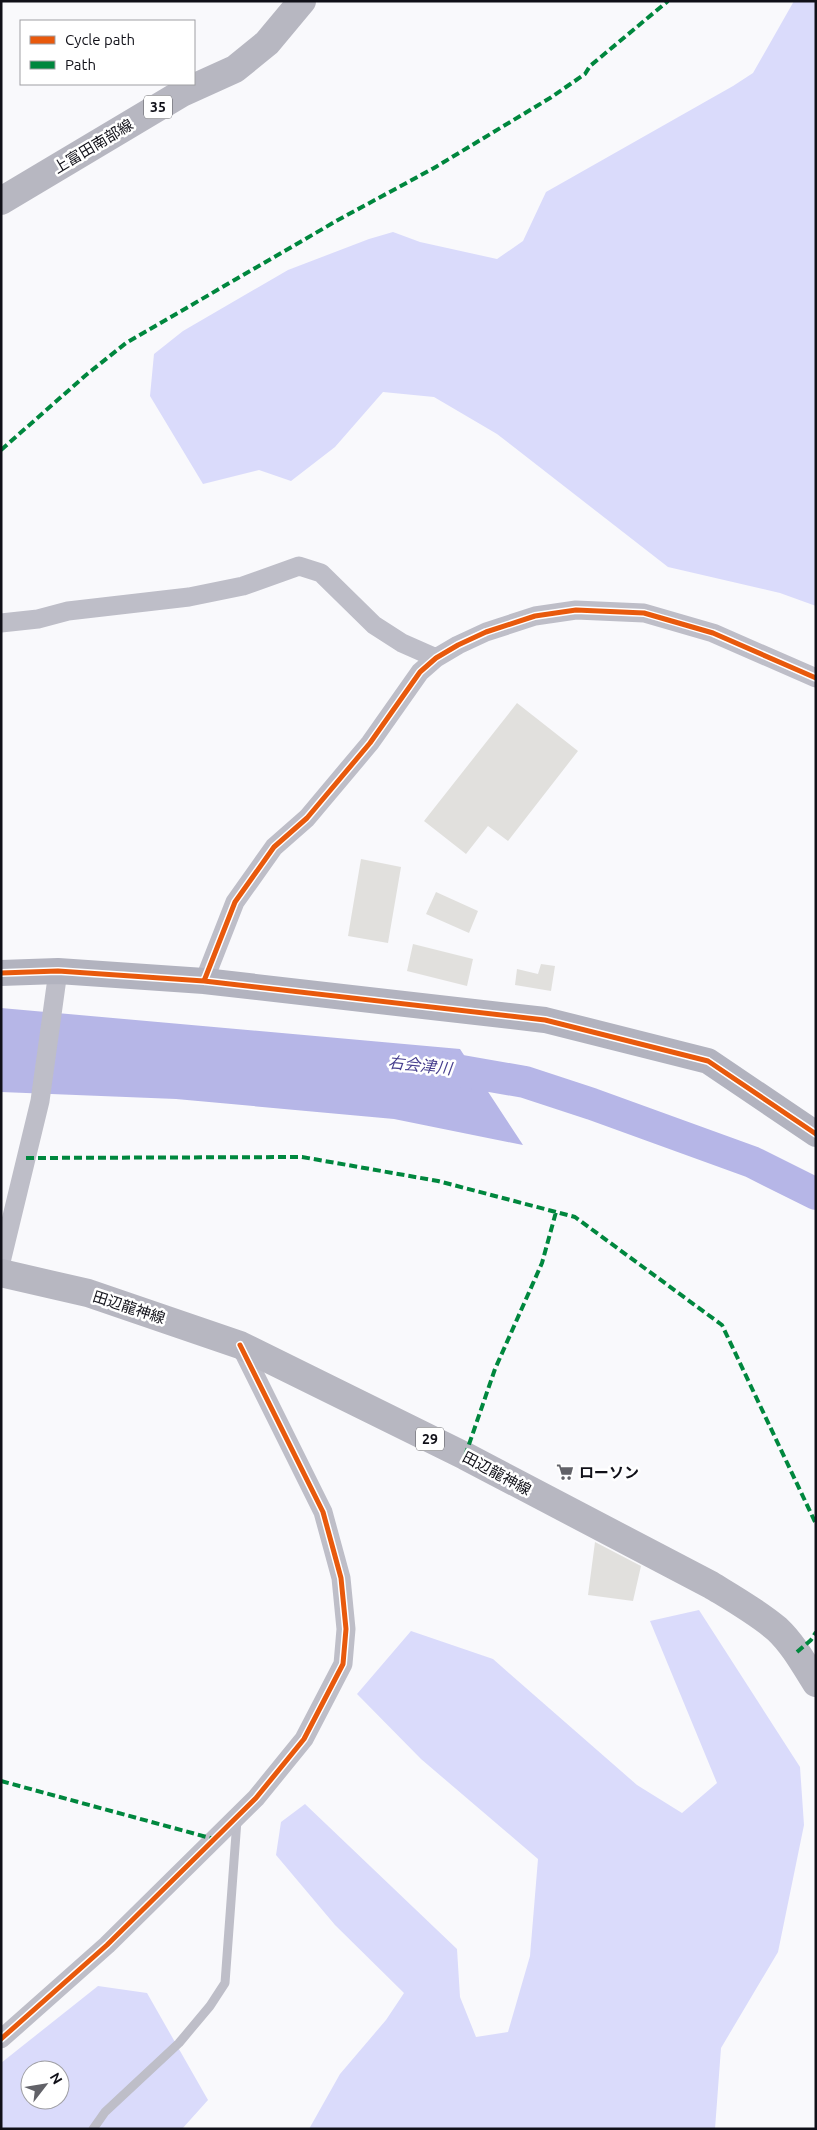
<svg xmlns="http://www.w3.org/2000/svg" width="817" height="2130" font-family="Ubuntu,'Noto Sans JP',sans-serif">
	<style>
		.forest { fill: #dadbfb; fill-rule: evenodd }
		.water { fill: #b6b6e7 }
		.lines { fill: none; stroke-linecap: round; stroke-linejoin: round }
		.river { stroke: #b6b6e7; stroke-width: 32 }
		.building { fill: #e1e0dd }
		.lane { stroke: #bebec8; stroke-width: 9 }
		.street { stroke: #bebec8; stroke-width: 19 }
		.secondary { stroke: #b2b3bf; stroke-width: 26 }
		.primary { stroke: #b7b7c1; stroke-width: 28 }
		.quiet { stroke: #00873e; stroke-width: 4; stroke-dasharray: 8 4; stroke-linecap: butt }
		.cycleway-casing { stroke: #fff; stroke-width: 8 }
		.cycleway { stroke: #e8590c; stroke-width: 5 }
		.labels { text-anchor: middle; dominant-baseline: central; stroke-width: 5; stroke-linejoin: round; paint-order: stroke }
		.shield { fill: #fff; stroke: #58585d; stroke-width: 1 }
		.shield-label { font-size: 14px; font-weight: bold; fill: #101018 }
		.street-label { font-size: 15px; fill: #101018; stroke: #fff }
		.poi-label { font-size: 15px; font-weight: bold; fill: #101018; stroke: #fff; text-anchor: start }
		.water-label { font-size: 16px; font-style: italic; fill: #463e8e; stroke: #fff }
	</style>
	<rect width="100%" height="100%" fill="#f9f9fc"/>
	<path class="forest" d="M 794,1 L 816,1 L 816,606 L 780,593 L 668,567 L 497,434 L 434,397 L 383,392 L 335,447 L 291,481 L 259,470 L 203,484 L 150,396 L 154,354 L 183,331 L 288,270 L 369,239 L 393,232 L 420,242 L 497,259 L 523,241 L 546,192 L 733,86 L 753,73 Z
		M 699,1610 L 800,1767 L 804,1825 L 778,1952 L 721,2048 L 715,2129 L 309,2129 L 340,2074 L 386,2020 L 404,1993 L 335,1925 L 276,1855 L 281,1822 L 305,1804 L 457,1949 L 460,1997 L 476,2037 L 508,2032 L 530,1956 L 538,1859 L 421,1759 L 357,1694 L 411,1631 L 493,1659 L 637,1785 L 682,1813 L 717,1783 L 650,1621 Z
		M 98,1986 L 147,1993 L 208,2100 L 182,2129 L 1,2129 L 1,2063 ZM 30,2070 L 60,2070 L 60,2100 L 30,2100 Z"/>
	<path class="water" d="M 1,1008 L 460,1049 L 523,1145 L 394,1119 L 176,1099 L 1,1092 Z"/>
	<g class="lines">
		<path class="river" d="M 433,1066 L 525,1082 L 592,1104 L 752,1162 L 816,1194"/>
	</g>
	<path class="building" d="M 517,703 L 578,751 L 508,841 L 488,826 L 466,854 L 424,821 Z
		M 361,859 L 401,867 L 388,943 L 348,936 Z
		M 436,892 L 478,911 L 469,933 L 426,914 Z
		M 413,944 L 473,959 L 467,986 L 407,971 Z
		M 541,964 L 555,966 L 551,991 L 515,985 L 517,969 L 538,974 Z
		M 595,1542 L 641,1566 L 633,1601 L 588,1595 Z"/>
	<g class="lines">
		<path class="lane" d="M 93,2129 L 105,2112 L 179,2043 L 210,2006 L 225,1983 L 237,1820"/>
		<path class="street" d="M 1,623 L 38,619 L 68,611 L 189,597 L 243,586 L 299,566 L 321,573 L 374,625 L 402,643 L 436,658
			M 204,981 L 235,902 L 274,847 L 307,818 L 370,743 L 420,672 L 436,658 L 458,645 L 486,632 L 535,616 L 576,610 L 644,613 L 713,633 L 816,678
			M 1,1262 L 40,1101 L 58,971
			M 1,2039 L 107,1945 L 256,1798 L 304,1739 L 343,1664 L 346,1629 L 341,1578 L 323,1512 L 240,1345"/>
		<path class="secondary" d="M 1,973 L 58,971 L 204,981 L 545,1020 L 708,1061 L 816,1134"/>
		<path class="primary" d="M 1,201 L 182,93 L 235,69 L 267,43 L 302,1
			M 1,1273 L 88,1293 L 240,1345 L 465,1456 L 711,1585 C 734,1599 757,1612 777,1629 C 793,1644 804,1664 816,1683"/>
		<path class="quiet" d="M 1,450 L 86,375 L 126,343 L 338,220 L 434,168 L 550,98 L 585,74 L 590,66 L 668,1
			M 26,1158 L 302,1157 L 438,1181 L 575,1217 L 722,1325 L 816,1524
			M 465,1456 L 495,1369 L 542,1263 L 556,1212
			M 797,1652 L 811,1640 L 816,1632
			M 1,1781 L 214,1839"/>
		<g class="cycleway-casing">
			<path id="cycleway" d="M 1,973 L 58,971 L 204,981 L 545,1020 L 708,1061 L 816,1134
				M 204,981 L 235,902 L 274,847 L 307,818 L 370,743 L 420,672 L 436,658 L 458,645 L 486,632 L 535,616 L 576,610 L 644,613 L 713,633 L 816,678
				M 1,2039 L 107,1945 L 256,1798 L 304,1739 L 343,1664 L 346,1629 L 341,1578 L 323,1512 L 240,1345"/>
		</g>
		<use href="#cycleway" class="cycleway"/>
	</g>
	<defs>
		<g id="supermarket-bare" transform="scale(1.35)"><path d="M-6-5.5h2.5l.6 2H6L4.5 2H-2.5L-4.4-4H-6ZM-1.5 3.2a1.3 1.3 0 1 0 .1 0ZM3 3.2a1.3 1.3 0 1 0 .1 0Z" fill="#626268" stroke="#fff" stroke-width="2.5" paint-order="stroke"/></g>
	</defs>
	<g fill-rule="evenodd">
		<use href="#supermarket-bare" x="565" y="1472"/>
	</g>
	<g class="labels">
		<g class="shield">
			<rect x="144" y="95.5" width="28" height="23" rx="4"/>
			<rect x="416" y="1427.5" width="28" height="23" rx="4"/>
		</g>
		<g class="shield-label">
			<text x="158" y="107">35</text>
			<text x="430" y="1439">29</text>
		</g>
		<g class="street-label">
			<text transform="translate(93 146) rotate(-31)">上富田南部線</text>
			<text transform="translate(129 1307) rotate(18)">田辺龍神線</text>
			<text transform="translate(497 1473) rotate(28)">田辺龍神線</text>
		</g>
		<g class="poi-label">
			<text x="579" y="1472">ローソン</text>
		</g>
		<g class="water-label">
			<text transform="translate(420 1065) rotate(6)">右会津川</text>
		</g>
	</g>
	<rect width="817" height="2130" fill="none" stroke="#101018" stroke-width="5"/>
	<rect x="20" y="20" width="175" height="65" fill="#ffffff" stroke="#9f9fa3"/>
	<rect x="30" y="36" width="25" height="8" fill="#e8590c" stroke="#9f9fa3"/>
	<text x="65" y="45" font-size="15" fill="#101018">Cycle path</text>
	<rect x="30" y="61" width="25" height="8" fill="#00873e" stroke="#9f9fa3"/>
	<text x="65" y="70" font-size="15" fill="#101018">Path</text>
	<g transform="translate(45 2085) rotate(59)"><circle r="24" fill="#ffffff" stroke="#9f9fa3"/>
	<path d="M0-4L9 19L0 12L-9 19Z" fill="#626268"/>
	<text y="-8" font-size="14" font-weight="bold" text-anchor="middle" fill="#101018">N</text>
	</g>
</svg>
